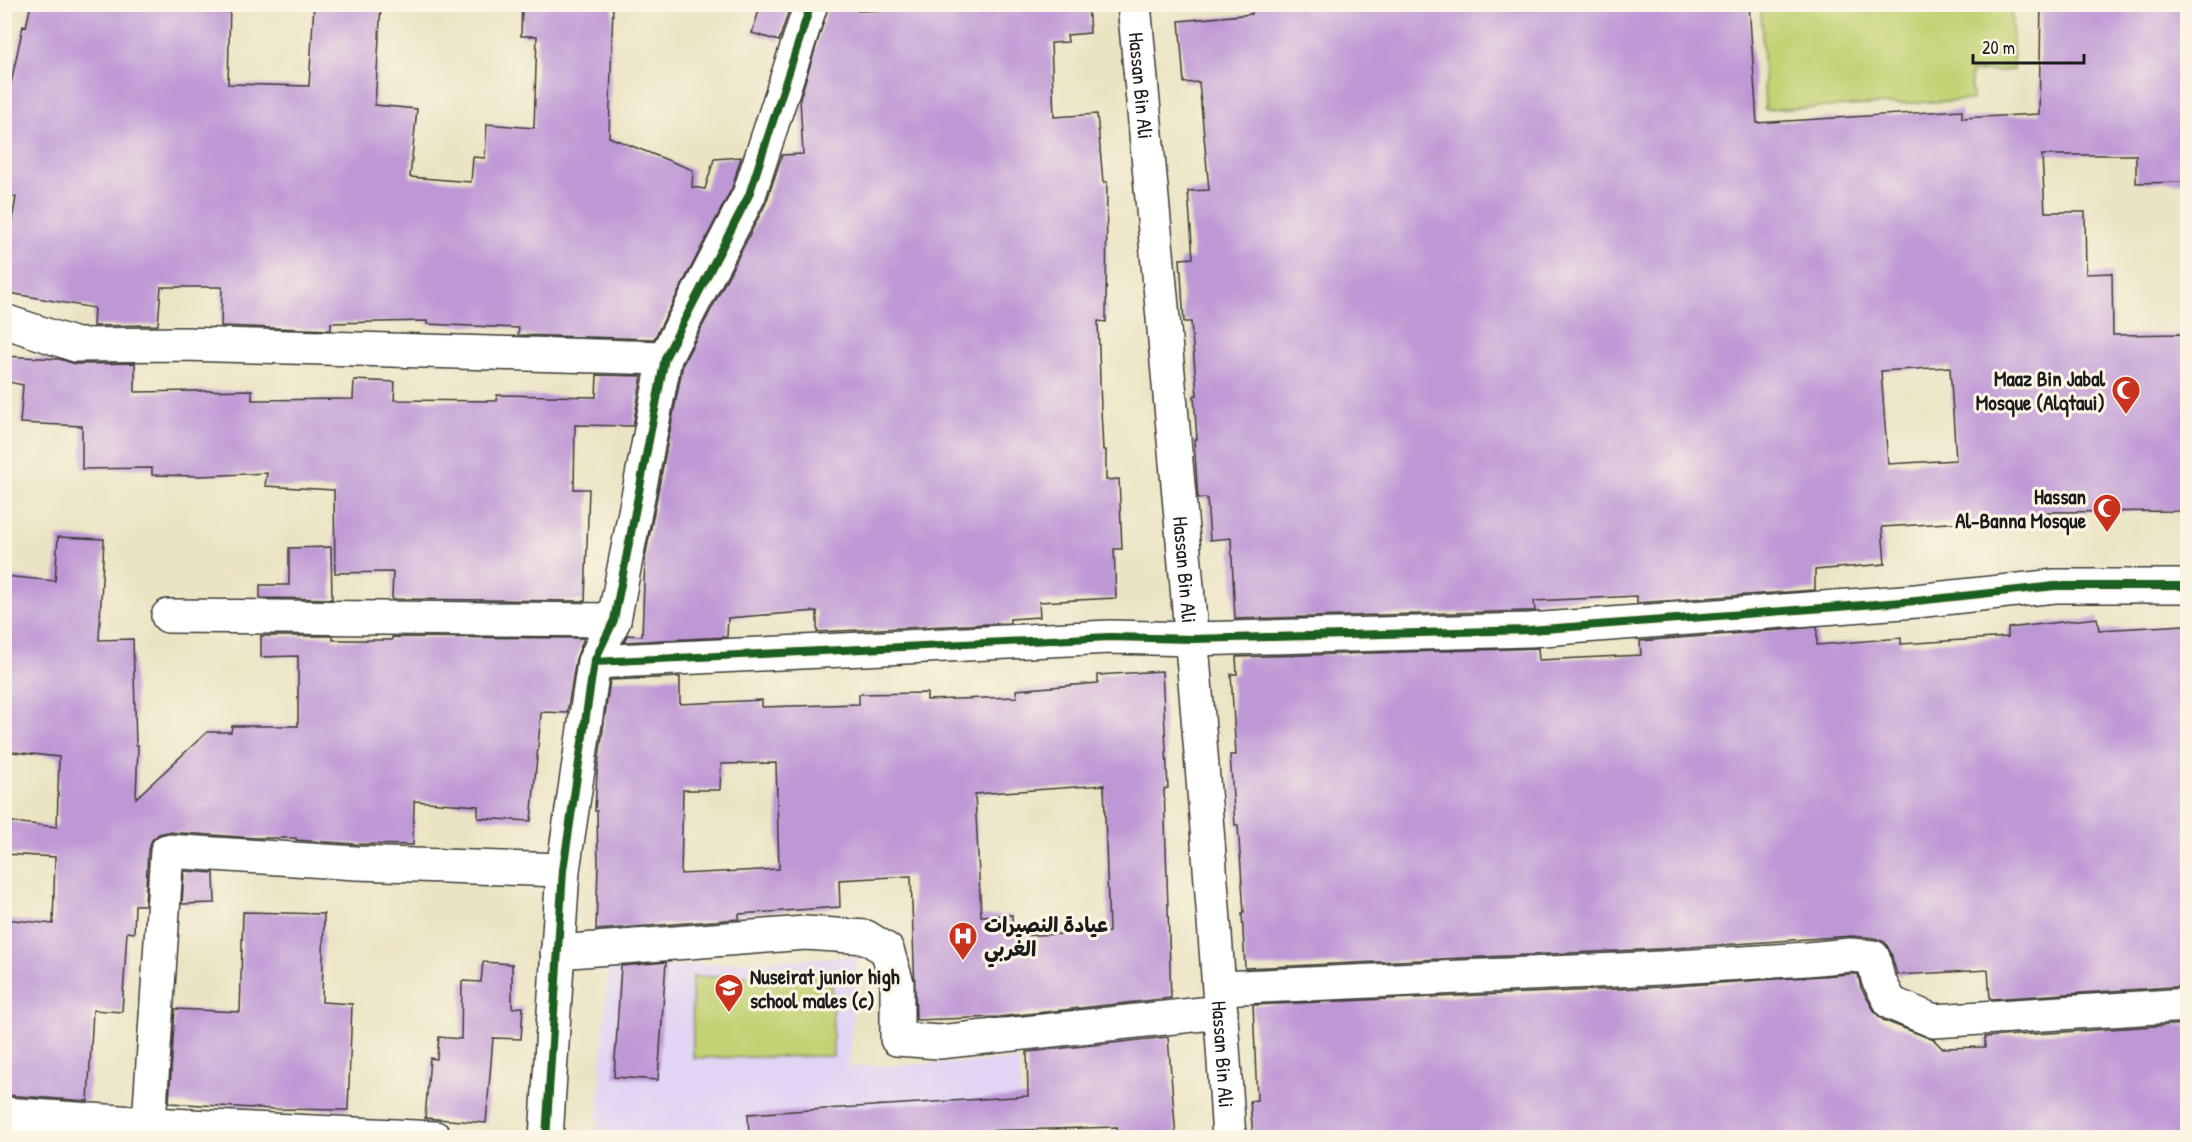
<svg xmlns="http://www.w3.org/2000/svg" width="2192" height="1142" font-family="'Patrick Hand','Playpen Sans Arabic',sans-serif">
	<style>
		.built { fill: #e2d4f3 }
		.green { fill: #c3d275; stroke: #707748; stroke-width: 1.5 }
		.building { fill: #be98d5; fill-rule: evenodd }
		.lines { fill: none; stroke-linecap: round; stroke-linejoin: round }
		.minor-casing { stroke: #3b3a35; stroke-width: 36 }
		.minor { stroke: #fff; stroke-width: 33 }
		.cycleway-casing { stroke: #fcf5e5; stroke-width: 11 }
		.cycleway { stroke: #1b5e20; stroke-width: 8 }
		.labels { text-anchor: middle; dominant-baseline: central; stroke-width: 6; stroke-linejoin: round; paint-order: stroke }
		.street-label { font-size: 21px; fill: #1c1c1c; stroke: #fcf5e5 }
		.poi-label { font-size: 21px; font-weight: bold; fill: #1c1c1c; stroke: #fcf5e5; text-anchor: end }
	</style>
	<rect width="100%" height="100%" fill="#fcf5e5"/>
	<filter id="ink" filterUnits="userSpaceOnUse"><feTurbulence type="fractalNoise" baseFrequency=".0167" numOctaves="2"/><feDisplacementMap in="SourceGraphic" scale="12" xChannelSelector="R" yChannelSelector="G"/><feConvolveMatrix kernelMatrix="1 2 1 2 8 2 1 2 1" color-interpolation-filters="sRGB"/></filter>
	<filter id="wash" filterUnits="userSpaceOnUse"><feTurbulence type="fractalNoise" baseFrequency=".008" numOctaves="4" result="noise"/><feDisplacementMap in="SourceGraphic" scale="24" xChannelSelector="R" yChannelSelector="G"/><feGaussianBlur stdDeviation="1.35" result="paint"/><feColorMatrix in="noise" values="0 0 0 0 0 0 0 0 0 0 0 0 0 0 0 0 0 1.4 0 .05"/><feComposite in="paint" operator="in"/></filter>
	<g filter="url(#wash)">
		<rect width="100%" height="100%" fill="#ebe4c4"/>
		<path class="built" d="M 859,956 L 848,1067 L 1019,1060 L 1023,1137 L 596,1138 L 608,969 Z"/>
		<path class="green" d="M 1761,5 L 2011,5 L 2014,70 L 1971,72 L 1972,100 L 1765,110 Z
			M 832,974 L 833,1056 L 693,1058 L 692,977 Z"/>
		<g id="blocks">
			<path class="building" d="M 31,4 L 230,4 L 228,84 L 309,86 L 314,4 L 381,4 L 375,105 L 417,109 L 410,177 L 471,182 L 473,157 L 485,158 L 487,124 L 534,128 L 537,36 L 521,36 L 522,4 L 613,4 L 609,137 L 693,170 L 692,187 L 705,189 L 714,159 L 741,157 L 732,188 L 654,339 L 518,335 L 519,328 L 427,324 L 427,321 L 331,323 L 331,330 L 221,326 L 222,287 L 161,287 L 158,325 L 93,326 L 94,308 L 4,292 L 4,265 L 16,197 L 4,195 L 4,116 L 23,26 L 26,27 Z
				M 761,4 L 791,4 L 779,41 L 752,33 Z
				M 829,4 L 858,4 L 858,11 L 934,8 L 934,4 L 1088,4 L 1090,33 L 1067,35 L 1068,42 L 1051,43 L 1054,117 L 1097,114 L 1103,182 L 1107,182 L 1106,322 L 1098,321 L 1101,410 L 1103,450 L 1106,450 L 1106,480 L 1119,479 L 1122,549 L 1114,549 L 1116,598 L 1039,602 L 1040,617 L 1010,619 L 1010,623 L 817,632 L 817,611 L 728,618 L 727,637 L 624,642 L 627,635 L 642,636 L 645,558 L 683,364 L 766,203 L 782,155 L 803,154 L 800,98 Z
				M 1250,4 L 1749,4 L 1757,123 L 1962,110 L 1962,118 L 2039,114 L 2041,4 L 2187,4 L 2187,182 L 2136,183 L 2136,155 L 2042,155 L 2045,212 L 2085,212 L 2086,274 L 2112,273 L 2113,335 L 2187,334 L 2187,511 L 2048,512 L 2048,517 L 1882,527 L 1885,564 L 1815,570 L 1815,590 L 1637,603 L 1637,596 L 1534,601 L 1535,611 L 1529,611 L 1235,619 L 1231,538 L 1210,540 L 1207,498 L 1198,499 L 1194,439 L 1197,439 L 1194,396 L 1197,395 L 1191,322 L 1184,322 L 1180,259 L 1193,258 L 1188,191 L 1209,190 L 1199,82 L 1184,83 L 1179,21 L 1252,14 ZM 1950,367 L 1956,460 L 1888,464 L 1881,371 Z
				M 4,356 L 59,359 L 76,364 L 135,363 L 135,392 L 252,390 L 252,400 L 353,399 L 354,380 L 395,382 L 394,400 L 497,401 L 497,395 L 596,397 L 597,375 L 642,376 L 633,426 L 575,425 L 574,489 L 589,489 L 585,601 L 392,599 L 393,572 L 335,573 L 334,490 L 265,486 L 267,473 L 200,476 L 152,475 L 152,468 L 82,469 L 82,426 L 20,423 L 23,385 L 4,381 Z
				M 58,537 L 104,539 L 99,640 L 133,639 L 136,745 L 138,745 L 136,798 L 207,732 L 231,732 L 232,726 L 298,726 L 298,656 L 261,657 L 261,636 L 333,636 L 333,640 L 392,640 L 392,637 L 584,638 L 576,659 L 567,713 L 542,712 L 541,714 L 531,821 L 478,818 L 478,806 L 414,801 L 413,845 L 355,844 L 296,840 L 296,838 L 255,838 L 168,832 L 159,834 L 152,840 L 148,850 L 145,905 L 135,905 L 134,933 L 127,932 L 122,1012 L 93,1010 L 88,1101 L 4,1095 L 4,919 L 53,924 L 55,857 L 4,854 L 4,821 L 57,827 L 59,757 L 4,751 L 4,576 L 55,581 Z
				M 331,547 L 332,599 L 260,598 L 260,585 L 289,585 L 289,548 Z
				M 2097,618 L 2099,630 L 2185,625 L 2187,681 L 2187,693 L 2184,693 L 2187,771 L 2187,986 L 1990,999 L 1988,970 L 1897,975 L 1891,953 L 1885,942 L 1875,938 L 1852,936 L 1660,949 L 1245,968 L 1242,913 L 1244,913 L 1238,825 L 1235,825 L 1230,755 L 1236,755 L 1231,674 L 1237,674 L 1236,657 L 1538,648 L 1539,660 L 1641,655 L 1640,641 L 1817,627 L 1817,645 L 1901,638 L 1901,644 L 2008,637 L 2008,628 Z
				M 1162,671 L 1168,788 L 1164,789 L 1171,998 L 999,1017 L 916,1020 L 911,876 L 839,880 L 840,907 L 739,914 L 739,919 L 596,930 L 598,865 L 597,811 L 595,811 L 597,772 L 610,680 L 680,677 L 680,704 L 762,700 L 762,707 L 859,704 L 859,694 L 927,693 L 927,700 L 1017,697 L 1016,690 L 1098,683 L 1098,675 ZM 776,763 L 779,869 L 681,874 L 683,790 L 720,790 L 721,764 ZM 1104,785 L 1109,932 L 1013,936 L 1012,915 L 981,916 L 975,794 Z
				M 184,871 L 214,873 L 215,903 L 182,904 Z
				M 243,912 L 324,914 L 322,1002 L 352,1004 L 348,1110 L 273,1109 L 169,1103 L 175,1009 L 240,1012 Z
				M 483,962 L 512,964 L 512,1008 L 523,1007 L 521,1039 L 493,1038 L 486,1123 L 425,1118 L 430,1058 L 437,1059 L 439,1037 L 461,1039 L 462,981 L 481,982 Z
				M 666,962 L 658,1080 L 614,1077 L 621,966 Z
				M 1850,974 L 1858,974 L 1861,988 L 1875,1012 L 1883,1020 L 1934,1040 L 1942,1048 L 1985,1047 L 1985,1037 L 2187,1024 L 2187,1137 L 1253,1137 L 1250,1101 L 1257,1100 L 1253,1005 L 1662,987 Z
				M 1168,1037 L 1176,1137 L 1118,1137 L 1117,1127 L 979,1131 L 980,1137 L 749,1137 L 748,1114 L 1028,1096 L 1027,1052 Z"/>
		</g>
	</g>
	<g filter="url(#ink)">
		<use href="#blocks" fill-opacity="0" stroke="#3b3a35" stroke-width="1.5"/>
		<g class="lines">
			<g class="minor-casing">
				<g id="minor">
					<path id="s1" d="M 1134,4 C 1169,382 1205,759 1229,1138"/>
					<path d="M 4,321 L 76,345 L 184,344 L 665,358"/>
					<path d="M 168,616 L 614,620"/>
					<path d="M 594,662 L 1110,637 L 1193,639 L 1530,630 L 1916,601 L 2055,586 L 2188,586"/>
					<path d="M 557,952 L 805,933 L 866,937 L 887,950 L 897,983 L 897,1039 L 939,1042 L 1221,1012"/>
					<path d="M 1220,988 L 1661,968 L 1807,959 L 1850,955 L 1873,957 L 1878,979 L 1891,1003 L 1934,1021 L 2188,1005"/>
					<path d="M 4,1114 L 149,1124 L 435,1138"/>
					<path d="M 148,1138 L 167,851 L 356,863 L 563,870"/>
					<path d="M 546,1138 L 563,870 L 594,662 L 614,620 L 665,358 L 749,195 L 811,4"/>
				</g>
			</g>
			<use href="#minor" class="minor"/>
			<g class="cycleway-casing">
				<path id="cycleway" d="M 594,662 L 1110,637 L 1193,639 L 1530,630 L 1916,601 L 2055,586 L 2188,586
					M 546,1138 L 563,870 L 594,662 L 614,620 L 665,358 L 749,195 L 811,4"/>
			</g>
			<use href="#cycleway" class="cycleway"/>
		</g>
	</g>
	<defs>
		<g id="mosque-pin" transform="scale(1.5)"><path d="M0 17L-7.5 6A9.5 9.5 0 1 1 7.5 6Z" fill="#c8321e" stroke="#fcf5e5"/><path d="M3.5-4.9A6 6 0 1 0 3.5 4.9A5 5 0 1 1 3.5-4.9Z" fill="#fff"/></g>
		<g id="hospital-pin" transform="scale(1.5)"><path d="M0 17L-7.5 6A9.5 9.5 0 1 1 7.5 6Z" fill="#c8321e" stroke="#fcf5e5"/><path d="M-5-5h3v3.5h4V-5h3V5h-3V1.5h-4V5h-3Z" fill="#fff"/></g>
		<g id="school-pin" transform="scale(1.5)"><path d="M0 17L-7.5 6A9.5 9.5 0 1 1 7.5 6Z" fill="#c8321e" stroke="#fcf5e5"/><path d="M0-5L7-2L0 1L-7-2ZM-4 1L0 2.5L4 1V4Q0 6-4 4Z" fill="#fff"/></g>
	</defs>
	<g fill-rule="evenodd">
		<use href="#mosque-pin" x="2126" y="390"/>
		<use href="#mosque-pin" x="2107" y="508"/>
		<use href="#hospital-pin" x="963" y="936"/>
		<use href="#school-pin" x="729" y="988"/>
	</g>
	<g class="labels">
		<g class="street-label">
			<text stroke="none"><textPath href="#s1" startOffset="82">Hassan Bin Ali</textPath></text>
			<text stroke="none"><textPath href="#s1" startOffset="568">Hassan Bin Ali</textPath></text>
			<text stroke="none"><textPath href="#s1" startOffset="1054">Hassan Bin Ali</textPath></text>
		</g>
		<g class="poi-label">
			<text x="2105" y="378">Maaz Bin Jabal<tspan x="2105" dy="24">Mosque (Alqtaui)</tspan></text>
			<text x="2086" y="496">Hassan<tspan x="2086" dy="24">Al-Banna Mosque</tspan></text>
			<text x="984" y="924" text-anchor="start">عيادة النصيرات<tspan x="984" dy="24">الغربي</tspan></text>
			<text x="750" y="976" text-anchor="start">Nuseirat junior high<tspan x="750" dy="24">school males (c)</tspan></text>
		</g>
	</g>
	<rect width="2192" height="1142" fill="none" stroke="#fcf5e5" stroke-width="24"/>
	<path d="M1973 54v9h111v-9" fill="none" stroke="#1c1c1c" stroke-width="3"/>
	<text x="1982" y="54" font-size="18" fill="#1c1c1c" stroke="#fcf5e5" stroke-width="4.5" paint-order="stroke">20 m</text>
</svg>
